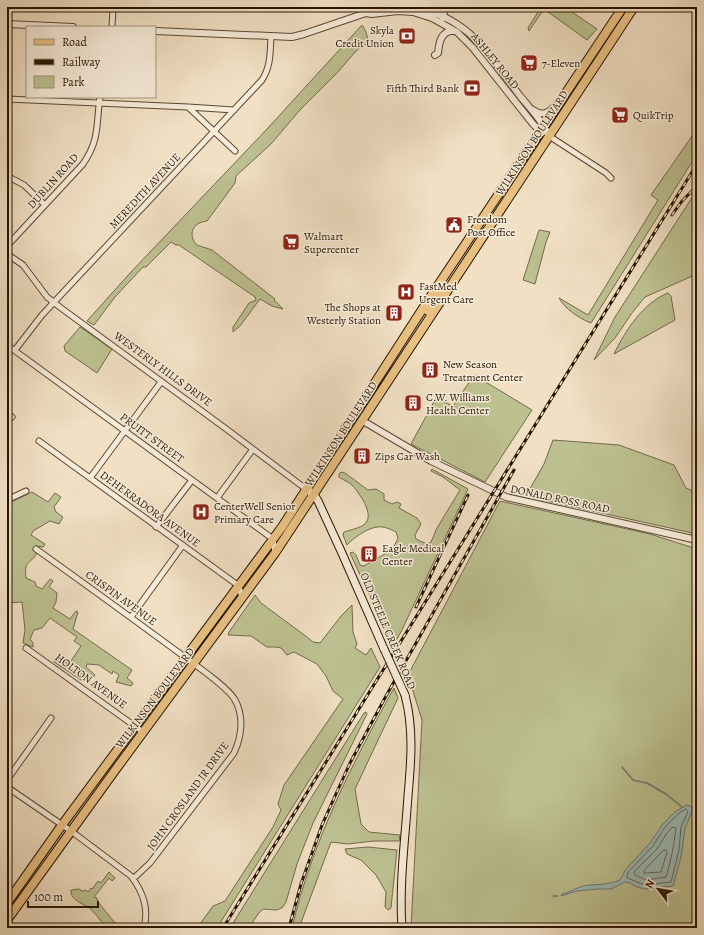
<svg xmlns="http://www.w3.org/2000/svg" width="704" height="935" font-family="Alegreya,serif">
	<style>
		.green { fill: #bdc192; stroke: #726b49 }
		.water { fill: #9bbcb9; stroke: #6d796f }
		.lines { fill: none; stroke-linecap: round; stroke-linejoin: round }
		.shore { stroke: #61685c; stroke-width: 1 }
		.stream { stroke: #6d796f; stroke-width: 1.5 }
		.minor-casing { stroke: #5a4831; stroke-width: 7 }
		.tertiary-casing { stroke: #5a4831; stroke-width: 8 }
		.secondary-casing { stroke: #271500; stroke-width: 9 }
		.primary-casing { stroke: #271500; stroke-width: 10 }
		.minor { stroke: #f6ebd9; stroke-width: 5 }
		.tertiary { stroke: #f6ebd9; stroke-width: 6 }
		.secondary { stroke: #f6ebd9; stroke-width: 7 }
		.primary { stroke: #e8c082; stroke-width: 8 }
		.rail-casing { stroke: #271500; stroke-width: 3 }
		.rail { stroke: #f6ebd9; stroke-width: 1.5; stroke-dasharray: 4.5; stroke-linecap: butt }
		.secondary-bridge-casing { stroke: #271500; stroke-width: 9; stroke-linecap: butt }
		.secondary-bridge { stroke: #f6ebd9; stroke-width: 7 }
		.labels { text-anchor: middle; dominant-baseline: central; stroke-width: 3; stroke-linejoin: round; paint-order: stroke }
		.poi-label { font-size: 11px; fill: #271500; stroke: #f6ebd9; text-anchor: start }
		.street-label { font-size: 11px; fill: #271500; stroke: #f6ebd9 }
	</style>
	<rect width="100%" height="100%" fill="#f1e0c4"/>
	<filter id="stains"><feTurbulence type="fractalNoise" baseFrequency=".005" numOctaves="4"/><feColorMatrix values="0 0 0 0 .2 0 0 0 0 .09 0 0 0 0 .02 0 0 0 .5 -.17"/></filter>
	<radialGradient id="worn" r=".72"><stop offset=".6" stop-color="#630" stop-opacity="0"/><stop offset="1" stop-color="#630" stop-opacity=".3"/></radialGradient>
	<path class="green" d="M 531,7 L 575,7 L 572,12 L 597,29 L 587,40 L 544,9 L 529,31 L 528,28 L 538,12 Z
		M 361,26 L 363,26 C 366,33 370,38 365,45 L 361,47 L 356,51 L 338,72 L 300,110 L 271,144 L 236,176 L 235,183 L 207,221 C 193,222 187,235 197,245 L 212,250 L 275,299 L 274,300 L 283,309 L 272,306 L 260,299 L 240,326 L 233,332 L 233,327 L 249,303 L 256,300 L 255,297 L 179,245 L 176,245 L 171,242 L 146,267 L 143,267 L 115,297 L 94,325 L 87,321 L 131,272 L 268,128 Z
		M 697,129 L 697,154 L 591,323 C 580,319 565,309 559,298 L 588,315 L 658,200 L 651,195 Z
		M 697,192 L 697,274 L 645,297 L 632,313 L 615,338 L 594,360 L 615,317 L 695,193 Z
		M 539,230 L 550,232 L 546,242 L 535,284 L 523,280 Z
		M 668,293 L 671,296 L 675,320 L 614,354 C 625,331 643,303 668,293 Z
		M 80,327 L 112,349 L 97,373 L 65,351 L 64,346 Z
		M 474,375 L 532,410 L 485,482 L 411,444 L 436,398 L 453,406 Z
		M 553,440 L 619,445 L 674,465 L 686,488 L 697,493 L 697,534 L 534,498 L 527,494 L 544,464 Z
		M 432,469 L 468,489 L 401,632 L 393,646 L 350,553 L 353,552 L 356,555 L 360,565 L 364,566 L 393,549 L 398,538 L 396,532 C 390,529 384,526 377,527 C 368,528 353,538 347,545 L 343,535 L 344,532 C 350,530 360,528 365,524 C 375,514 359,493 352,485 C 349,482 343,480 339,477 L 339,474 L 341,472 L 345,473 L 368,490 L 376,489 L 384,494 L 384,500 L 392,504 L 397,502 L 401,504 L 399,508 L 417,518 L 421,524 L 415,535 L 416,539 L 427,544 L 431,542 L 437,528 L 460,490 L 443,477 L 431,471 Z
		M 32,492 L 48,502 L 55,493 L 61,497 L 54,507 L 56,512 L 63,517 L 59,524 L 50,521 L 33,531 L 31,535 L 45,544 L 43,547 L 36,546 L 34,549 L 37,553 C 29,566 24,560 26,578 L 35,582 L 36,586 L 42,589 L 50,579 L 53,581 L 49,587 L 57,593 L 56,602 L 53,608 L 70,619 L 76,611 L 78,612 L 73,629 L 132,670 L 127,678 L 133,683 L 131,686 L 116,682 L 119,675 L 113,671 L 112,674 L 99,665 L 87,664 L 86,667 L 95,675 L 93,678 L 81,680 L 54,662 L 55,658 L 58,657 L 69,664 L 81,646 L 74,641 L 77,637 L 50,618 L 42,628 L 34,630 L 30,639 L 33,643 L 33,647 L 23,643 L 25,630 L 22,602 L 7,603 L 7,504 Z
		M 500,501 L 650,534 L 697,549 L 697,928 L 411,928 L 422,720 L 408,675 Z
		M 255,595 L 261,603 L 307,637 L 313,642 L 320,643 L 341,616 L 352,605 L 353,632 L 357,644 L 355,648 L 366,655 L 371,648 L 380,667 L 217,928 L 195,928 L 200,924 L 213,906 L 225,901 L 273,827 L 281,810 L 278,804 L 284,785 L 343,699 L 333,691 L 326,676 L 317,664 L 294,652 L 287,655 L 281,648 L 276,647 L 267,647 L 251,636 L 228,635 L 229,632 Z
		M 394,688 L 398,698 L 355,789 L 361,824 L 369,832 L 400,835 L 399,841 L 374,841 L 348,844 L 331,842 L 299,928 L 292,928 C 312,842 352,764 394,688 Z
		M 366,712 L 367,714 L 313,823 L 297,864 L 286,902 L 282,908 L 276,910 L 263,909 L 258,914 L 249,928 L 230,928 L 364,713 Z
		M 368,847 L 397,850 L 391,908 L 388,910 L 385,907 L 386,892 L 376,875 L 361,860 L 347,854 L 345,849 Z
		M 109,872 L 115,878 L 112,881 L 109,878 L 94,897 L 97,898 L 98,902 L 119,928 L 107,928 C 101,922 95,912 88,907 C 81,903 70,899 71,890 L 79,889 L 82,891 L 86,890 L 88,892 L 91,888 L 92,889 L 98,881 L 101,883 Z"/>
	<path class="water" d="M 687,805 L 692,807 L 691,814 L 685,828 L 681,857 L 673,886 L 645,889 L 637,887 L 630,883 L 625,882 L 611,889 L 597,889 L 577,891 L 561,896 L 562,894 C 568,893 576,888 583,886 C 595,884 609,885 620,880 L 626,869 L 650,843 L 662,825 L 676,811 Z"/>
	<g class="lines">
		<path class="shore" d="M 686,809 L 688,812 L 681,827 L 679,850 L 671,882 L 645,885 L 627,878 L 627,875 L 629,871 L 653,846 L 665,827 L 678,814 Z
			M 673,827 L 676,828 C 674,845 671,861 666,877 L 646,880 L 635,875 L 634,872 L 657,849 L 667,833 Z
			M 664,850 L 666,850 L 667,852 L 661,872 L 644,873 L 644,871 Z"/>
		<path class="stream" d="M 622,767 L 633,780 L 647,783 L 666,794 L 682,807
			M 553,896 L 558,896"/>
		<g class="minor-casing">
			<path id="minor" d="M 442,20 L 446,7
				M 112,27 L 113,7
				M 7,99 L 188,107 L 235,151
				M 188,107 L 234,110
				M 549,136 L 606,173 L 611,178
				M 7,176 L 24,185 L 45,205
				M 7,246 L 83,164 C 100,139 96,125 100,97
				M 7,254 L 23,265 L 47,297 L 61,308 L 225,428 L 306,489
				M 7,345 L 273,539 L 275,552
				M 15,350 L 42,315 L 262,80 C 271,66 270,52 271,37
				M 7,420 L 12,417
				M 39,441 L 239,586 L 242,598
				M 90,478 L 161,382
				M 217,498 L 253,449
				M 7,500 L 26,491
				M 156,527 L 192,480
				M 36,549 C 85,584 133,619 182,655 C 195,665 228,687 235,700 C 244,716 242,736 234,753 L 150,863 L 133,879
				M 131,617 L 183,545
				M 26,648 L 143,732
				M 7,780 L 51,718
				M 7,787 L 71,831 L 131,876 C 143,892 149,908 144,928"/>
		</g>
		<g class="tertiary-casing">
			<path id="tertiary" d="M 415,7 C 472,20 488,54 520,96 C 529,107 545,124 549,136
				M 366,13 L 372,14 L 398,11 L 413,12 L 432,18 L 457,32 L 473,48 L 533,124 L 542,133
				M 7,24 L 73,27
				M 155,31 L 292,37 L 304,34 L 366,13 L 369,11 L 385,7
				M 435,55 L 438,53 C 439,43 441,30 454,31
				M 533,110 C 541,116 547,114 554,107
				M 363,421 L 431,461 L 506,497 L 697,540"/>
		</g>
		<g class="secondary-casing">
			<path id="secondary" d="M 309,491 L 315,496 L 318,501 L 341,551 L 384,649
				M 402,928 C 399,884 405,840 408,796 C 411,762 414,729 405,695"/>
		</g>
		<g class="primary-casing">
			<path id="primary" d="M 428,311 L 440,292 L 441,289 L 438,286
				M 7,903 L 62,825 L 282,527 L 427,302 L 623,7
				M 7,920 L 116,769 L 275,553 L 634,7"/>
		</g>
		<use href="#minor" class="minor"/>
		<use href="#tertiary" class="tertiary"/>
		<use href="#secondary" class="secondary"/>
		<use href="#primary" class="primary"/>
		<g class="rail-casing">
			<path id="rail" d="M 672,215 L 682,201 L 697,186
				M 416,607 L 468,495
				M 223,928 L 697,164
				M 289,928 L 301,884 L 322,825 L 350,763 L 386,696 L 514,470"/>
		</g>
		<use href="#rail" class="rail"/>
		<g class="secondary-bridge-casing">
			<path id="secondary-bridge" d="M 384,649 L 405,695"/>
		</g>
		<use href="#secondary-bridge" class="secondary-bridge"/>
	</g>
	<defs>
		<g id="bank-square" transform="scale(0.9)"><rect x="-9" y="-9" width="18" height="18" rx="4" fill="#8f2418" stroke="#f6ebd9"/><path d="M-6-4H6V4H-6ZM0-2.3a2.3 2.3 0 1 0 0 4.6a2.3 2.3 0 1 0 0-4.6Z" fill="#fff"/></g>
		<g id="supermarket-square" transform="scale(0.9)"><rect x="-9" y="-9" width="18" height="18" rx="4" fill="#8f2418" stroke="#f6ebd9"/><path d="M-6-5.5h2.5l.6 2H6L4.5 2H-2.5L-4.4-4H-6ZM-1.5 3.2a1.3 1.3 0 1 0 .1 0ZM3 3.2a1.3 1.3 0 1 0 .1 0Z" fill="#fff"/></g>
		<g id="civic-square" transform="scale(0.9)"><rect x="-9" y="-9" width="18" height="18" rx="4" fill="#8f2418" stroke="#f6ebd9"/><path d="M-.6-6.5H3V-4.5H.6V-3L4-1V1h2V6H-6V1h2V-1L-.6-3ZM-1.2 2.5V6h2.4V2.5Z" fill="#fff"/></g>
		<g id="hospital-square" transform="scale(0.9)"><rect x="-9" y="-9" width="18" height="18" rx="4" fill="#8f2418" stroke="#f6ebd9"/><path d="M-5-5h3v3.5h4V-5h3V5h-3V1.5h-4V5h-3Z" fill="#fff"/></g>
		<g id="building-square" transform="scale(0.9)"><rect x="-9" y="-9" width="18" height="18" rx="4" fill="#8f2418" stroke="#f6ebd9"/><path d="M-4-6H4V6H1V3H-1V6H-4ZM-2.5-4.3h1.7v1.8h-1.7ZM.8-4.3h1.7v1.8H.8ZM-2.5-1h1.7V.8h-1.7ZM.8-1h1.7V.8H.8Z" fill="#fff"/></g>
	</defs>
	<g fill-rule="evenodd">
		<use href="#bank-square" x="407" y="36"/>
		<use href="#supermarket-square" x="529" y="63"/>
		<use href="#bank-square" x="472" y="88"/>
		<use href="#supermarket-square" x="620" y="115"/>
		<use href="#civic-square" x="454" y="225"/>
		<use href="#supermarket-square" x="291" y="242"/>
		<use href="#hospital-square" x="406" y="292"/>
		<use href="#building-square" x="394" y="313"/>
		<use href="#building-square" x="430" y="370"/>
		<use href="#building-square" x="413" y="403"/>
		<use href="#building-square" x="362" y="456"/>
		<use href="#hospital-square" x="201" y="512"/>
		<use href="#building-square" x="369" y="554"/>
	</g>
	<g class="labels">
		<g class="poi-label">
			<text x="394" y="30" text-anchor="end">Skyla<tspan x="394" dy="13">Credit Union</tspan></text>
			<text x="542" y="63">7-Eleven</text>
			<text x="459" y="88" text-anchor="end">Fifth Third Bank</text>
			<text x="633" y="115">QuikTrip</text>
			<text x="467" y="219">Freedom<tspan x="467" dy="13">Post Office</tspan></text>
			<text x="304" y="236">Walmart<tspan x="304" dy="13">Supercenter</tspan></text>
			<text x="419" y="286">FastMed<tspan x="419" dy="13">Urgent Care</tspan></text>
			<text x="381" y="307" text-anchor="end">The Shops at<tspan x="381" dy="13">Westerly Station</tspan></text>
			<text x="443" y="364">New Season<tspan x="443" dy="13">Treatment Center</tspan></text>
			<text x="426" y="397">C.W. Williams<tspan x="426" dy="13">Health Center</tspan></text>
			<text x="375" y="456">Zips Car Wash</text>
			<text x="214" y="506">CenterWell Senior<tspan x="214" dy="13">Primary Care</tspan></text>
			<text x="382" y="548">Eagle Medical<tspan x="382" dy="13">Center</tspan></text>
		</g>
		<g class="street-label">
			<text transform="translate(495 61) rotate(51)">ASHLEY ROAD</text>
			<text transform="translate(532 143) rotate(-57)">WILKINSON BOULEVARD</text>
			<text transform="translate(53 181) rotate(-48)">DUBLIN ROAD</text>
			<text transform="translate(145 191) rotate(-47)">MEREDITH AVENUE</text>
			<text transform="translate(163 369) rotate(36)">WESTERLY HILLS DRIVE</text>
			<text transform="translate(341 434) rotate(-57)">WILKINSON BOULEVARD</text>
			<text transform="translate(152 438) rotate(36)">PRUITT STREET</text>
			<text transform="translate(560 499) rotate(12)">DONALD ROSS ROAD</text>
			<text transform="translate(150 509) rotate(36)">DEHERRADORA AVENUE</text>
			<text transform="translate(121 598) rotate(36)">CRISPIN AVENUE</text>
			<text transform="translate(388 631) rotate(67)">OLD STEELE CREEK ROAD</text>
			<text transform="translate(91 681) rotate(36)">HOLTON AVENUE</text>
			<text transform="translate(155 698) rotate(-53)">WILKINSON BOULEVARD</text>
			<text transform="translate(188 796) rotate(-54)">JOHN CROSLAND JR DRIVE</text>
		</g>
	</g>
	<rect width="704" height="935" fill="none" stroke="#f1e0c4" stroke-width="24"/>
	<rect x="8" y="8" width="688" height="919" fill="none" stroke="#271500" stroke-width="2"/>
	<rect x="12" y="12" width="680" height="911" fill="none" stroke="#271500"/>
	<rect x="26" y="26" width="130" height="72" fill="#f6ebd9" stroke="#a39582"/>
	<rect x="34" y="39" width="20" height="6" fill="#e8c082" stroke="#a39582"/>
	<text x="62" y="46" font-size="12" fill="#271500">Road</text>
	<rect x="34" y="59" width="20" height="6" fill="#271500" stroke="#a39582"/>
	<text x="62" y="66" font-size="12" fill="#271500">Railway</text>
	<rect x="34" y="76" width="20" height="12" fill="#bdc192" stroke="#a39582"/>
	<text x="62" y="86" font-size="12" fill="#271500">Park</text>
	<g transform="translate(658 889) rotate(301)" stroke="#f6ebd9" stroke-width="3" paint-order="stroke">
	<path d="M0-3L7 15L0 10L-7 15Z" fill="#271500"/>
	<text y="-6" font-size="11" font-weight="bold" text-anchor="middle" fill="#271500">N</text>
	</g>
	<path d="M28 901v6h70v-6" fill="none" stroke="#271500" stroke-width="2"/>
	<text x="34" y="901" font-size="12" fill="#271500" stroke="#f6ebd9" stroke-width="3" paint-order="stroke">100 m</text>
	<rect width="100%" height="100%" filter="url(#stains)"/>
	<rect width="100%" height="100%" fill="url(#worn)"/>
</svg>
